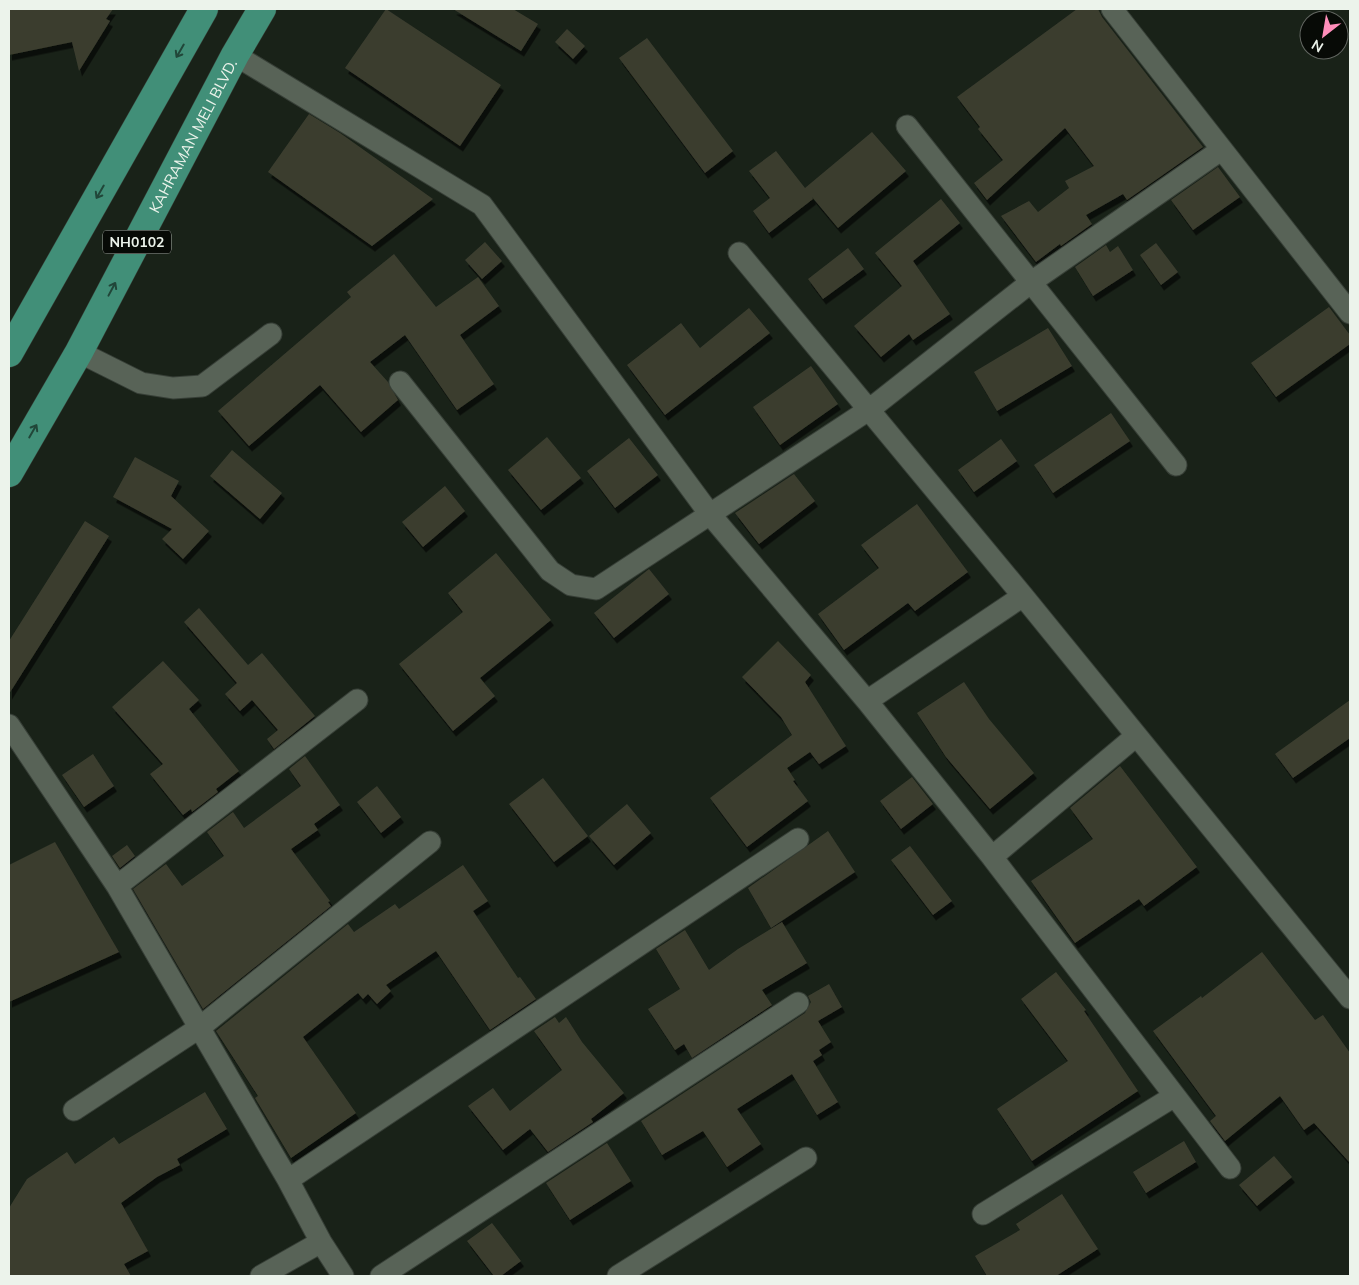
<svg xmlns="http://www.w3.org/2000/svg" width="1359" height="1285" font-family="Mulish,sans-serif">
	<style>
		.building { fill: #3b3d2f; filter: url(#shadow) }
		.lines { fill: none; stroke-linecap: round; stroke-linejoin: round }
		.minor-casing { stroke: #373f37; stroke-width: 23 }
		.trunk-casing { stroke: #373f37; stroke-width: 29 }
		.minor { stroke: #586357; stroke-width: 21 }
		.trunk { stroke: #418f78; stroke-width: 28 }
		.oneway { stroke: #214639 }
		.labels { text-anchor: middle; dominant-baseline: central; stroke-width: 4; stroke-linejoin: round; paint-order: stroke }
		.shield { fill: #070a06; stroke: #a7ada6; stroke-width: 1 }
		.shield-label { font-size: 14px; font-weight: bold; fill: #ecf3eb }
		.street-label { font-size: 15px; fill: #ecf3eb; stroke: #070a06 }
	</style>
	<defs>
		<filter id="shadow"><feDropShadow dx="3" dy="5.5" stdDeviation="0" flood-color="#0009"/></filter>
	</defs>
	<rect width="100%" height="100%" fill="#192218"/>
	<path class="building" d="M 9,9 L 113,9 L 106,19 L 110,21 L 79,71 L 72,42 L 9,55 Z
		M 386,9 L 501,85 L 460,146 L 345,68 Z
		M 453,9 L 513,9 L 538,24 L 521,51 Z
		M 1077,9 L 1098,9 L 1102,17 L 1203,147 L 1127,200 L 1123,194 L 1086,215 L 1092,224 L 1061,246 L 1060,244 L 1036,262 L 1001,216 L 1029,201 L 1038,212 L 1069,188 L 1065,181 L 1094,166 L 1065,128 L 987,200 L 974,183 L 1003,160 L 978,129 L 980,127 L 957,97 Z
		M 567,29 L 585,46 L 573,59 L 555,42 Z
		M 647,38 L 733,151 L 705,173 L 619,58 Z
		M 309,114 L 340,133 L 433,199 L 372,246 L 268,172 Z
		M 872,132 L 906,171 L 838,228 L 812,197 L 813,199 L 769,233 L 753,211 L 770,198 L 749,171 L 776,151 L 805,188 Z
		M 1218,167 L 1240,197 L 1193,230 L 1171,200 Z
		M 941,199 L 960,223 L 913,261 L 950,314 L 913,340 L 909,334 L 881,357 L 854,326 L 902,286 L 875,253 Z
		M 485,242 L 502,261 L 482,279 L 465,260 Z
		M 1156,243 L 1178,272 L 1161,285 L 1140,255 Z
		M 1106,245 L 1110,252 L 1118,246 L 1133,270 L 1093,296 L 1075,267 Z
		M 848,248 L 864,269 L 823,299 L 808,279 Z
		M 394,254 L 436,307 L 478,277 L 499,306 L 460,335 L 494,384 L 457,410 L 405,335 L 370,362 L 388,382 L 398,400 L 361,432 L 320,385 L 249,446 L 218,411 L 351,297 L 347,292 Z
		M 1329,307 L 1350,335 L 1350,344 L 1276,397 L 1251,363 Z
		M 749,308 L 770,333 L 665,415 L 627,365 L 681,323 L 700,348 Z
		M 1048,328 L 1072,366 L 997,411 L 974,372 Z
		M 811,366 L 838,404 L 780,445 L 753,407 Z
		M 1111,413 L 1130,441 L 1053,493 L 1034,465 Z
		M 547,437 L 581,478 L 541,510 L 508,470 Z
		M 629,438 L 658,475 L 615,508 L 587,471 Z
		M 1001,439 L 1017,461 L 974,492 L 958,470 Z
		M 232,450 L 282,493 L 260,519 L 210,476 Z
		M 135,457 L 179,481 L 171,496 L 209,531 L 183,559 L 162,539 L 172,529 L 113,497 Z
		M 794,474 L 815,501 L 759,544 L 735,513 Z
		M 445,486 L 465,511 L 423,547 L 402,522 Z
		M 917,504 L 968,572 L 915,611 L 908,603 L 844,650 L 818,614 L 879,568 L 861,545 Z
		M 85,521 L 109,536 L 9,694 L 9,641 Z
		M 496,553 L 551,620 L 480,678 L 495,696 L 453,731 L 399,664 L 463,612 L 448,593 Z
		M 649,569 L 669,594 L 614,638 L 594,613 Z
		M 199,608 L 248,665 L 262,653 L 315,716 L 274,749 L 267,739 L 278,730 L 252,700 L 240,711 L 225,694 L 237,683 L 184,622 Z
		M 778,641 L 811,675 L 805,682 L 846,746 L 819,764 L 810,752 L 787,768 L 795,780 L 793,781 L 808,801 L 747,847 L 710,798 L 792,735 L 781,717 L 742,677 Z
		M 163,661 L 199,700 L 189,709 L 239,771 L 216,789 L 218,792 L 192,812 L 191,809 L 183,815 L 150,774 L 163,764 L 112,707 Z
		M 964,682 L 989,719 L 1034,773 L 990,809 L 946,757 L 917,713 Z
		M 1350,700 L 1350,738 L 1293,778 L 1275,754 Z
		M 93,754 L 114,786 L 84,807 L 62,775 Z
		M 305,756 L 340,805 L 314,824 L 318,830 L 291,849 L 330,901 L 328,902 L 331,906 L 203,1009 L 133,889 L 166,864 L 182,886 L 224,856 L 207,832 L 233,812 L 244,828 L 301,786 L 289,769 Z
		M 1120,766 L 1197,867 L 1144,906 L 1139,899 L 1075,943 L 1031,881 L 1093,839 L 1070,808 Z
		M 912,777 L 933,804 L 901,829 L 880,801 Z
		M 543,778 L 588,836 L 554,862 L 509,804 Z
		M 377,786 L 401,817 L 381,833 L 357,802 Z
		M 627,804 L 651,833 L 614,865 L 589,836 Z
		M 828,831 L 855,872 L 771,928 L 748,888 Z
		M 55,842 L 119,952 L 9,1002 L 9,865 Z
		M 127,845 L 135,856 L 120,868 L 112,856 Z
		M 910,846 L 952,901 L 933,915 L 891,860 Z
		M 463,865 L 488,901 L 473,911 L 518,978 L 520,977 L 536,999 L 490,1030 L 436,951 L 386,985 L 391,991 L 377,1004 L 368,994 L 363,999 L 358,993 L 303,1037 L 356,1113 L 291,1158 L 255,1098 L 258,1096 L 216,1031 L 348,924 L 354,932 L 395,904 L 399,909 Z
		M 782,922 L 807,963 L 762,990 L 772,1005 L 692,1058 L 684,1044 L 675,1050 L 648,1009 L 680,989 L 656,949 L 685,930 L 709,970 L 738,949 Z
		M 1262,952 L 1315,1020 L 1323,1015 L 1350,1053 L 1350,1163 L 1314,1123 L 1304,1130 L 1280,1096 L 1225,1141 L 1210,1121 L 1216,1116 L 1153,1031 L 1201,996 L 1202,998 Z
		M 1056,972 L 1086,1010 L 1084,1011 L 1138,1091 L 1032,1161 L 997,1109 L 1068,1061 L 1021,999 Z
		M 829,984 L 842,1007 L 818,1021 L 831,1042 L 819,1050 L 822,1055 L 813,1061 L 838,1102 L 817,1115 L 792,1074 L 737,1109 L 761,1144 L 727,1167 L 703,1131 L 662,1155 L 641,1121 L 805,1013 L 811,1002 L 808,996 Z
		M 555,1017 L 559,1023 L 566,1017 L 582,1042 L 624,1093 L 591,1119 L 593,1122 L 548,1152 L 530,1129 L 503,1150 L 468,1106 L 493,1088 L 510,1111 L 562,1070 L 534,1031 Z
		M 205,1092 L 227,1129 L 177,1159 L 180,1165 L 157,1177 L 121,1203 L 148,1251 L 124,1264 L 131,1276 L 9,1276 L 9,1208 L 27,1179 L 67,1152 L 75,1164 L 114,1137 L 119,1144 Z
		M 1184,1141 L 1196,1162 L 1146,1193 L 1133,1172 Z
		M 607,1143 L 631,1181 L 570,1220 L 546,1183 Z
		M 1274,1156 L 1292,1177 L 1257,1206 L 1239,1185 Z
		M 1062,1194 L 1098,1249 L 1056,1276 L 987,1276 L 975,1256 L 1020,1230 L 1016,1224 Z
		M 492,1223 L 521,1261 L 501,1276 L 494,1276 L 467,1241 Z"/>
	<g class="lines">
		<g class="minor-casing">
			<path id="minor" d="M 1112,9 L 1350,313
				M 235,55 L 482,205 L 709,513 L 867,701 L 992,857 L 1230,1168
				M 907,126 L 1176,465
				M 739,253 L 1023,596 L 1350,998
				M 79,352 L 141,383 L 173,388 L 202,386 L 271,334
				M 400,382 L 550,571 L 571,585 L 596,589 L 870,409 L 1030,283 L 1221,150
				M 867,701 L 1023,596
				M 9,725 L 117,886 L 288,1180 L 321,1242 L 343,1276
				M 992,857 L 1136,736
				M 117,886 L 357,700
				M 74,1110 L 199,1028 L 430,842
				M 288,1180 L 798,839
				M 983,1214 L 1173,1097
				M 261,1276 L 321,1242
				M 381,1276 L 798,1003
				M 618,1276 L 806,1158"/>
		</g>
		<g class="trunk-casing">
			<g id="trunk">
				<path d="M 9,353 L 204,9"/>
				<path id="s1" d="M 9,473 L 79,352 L 235,55 L 262,9"/>
			</g>
		</g>
		<use href="#minor" class="minor"/>
		<use href="#trunk" class="trunk"/>
	</g>
	<defs><path id="oneway-shaft" d="M-6 0H5M1.5-3L5.5 0L1.5 3" fill="none" stroke-width="1.6" stroke-linecap="round" stroke-linejoin="round" transform="scale(1.25)"/></defs>
	<g class="oneway">
		<use href="#oneway-shaft" transform="translate(180 51) rotate(120)"/>
		<use href="#oneway-shaft" transform="translate(100 192) rotate(120)"/>
		<use href="#oneway-shaft" transform="translate(112 289) rotate(-62)"/>
		<use href="#oneway-shaft" transform="translate(33 431) rotate(-60)"/>
	</g>
	<g class="labels">
		<rect class="shield" x="103" y="230.5" width="68" height="23" rx="4"/>
		<g class="shield-label">
			<text x="137" y="242">NH0102</text>
		</g>
		<g class="street-label">
			<text stroke="none"><textPath href="#s1" startOffset="384">KAHRAMAN MELI BLVD.</textPath></text>
		</g>
	</g>
	<rect width="1359" height="1285" fill="none" stroke="#ecf3eb" stroke-width="20"/>
	<g transform="translate(1324 35) rotate(211)"><circle r="24" fill="#070a06" stroke="#636762"/>
	<path d="M0-4L9 19L0 12L-9 19Z" fill="#ff8eba"/>
	<text y="-8" font-size="14" font-weight="bold" text-anchor="middle" fill="#ecf3eb">N</text>
	</g>
</svg>
